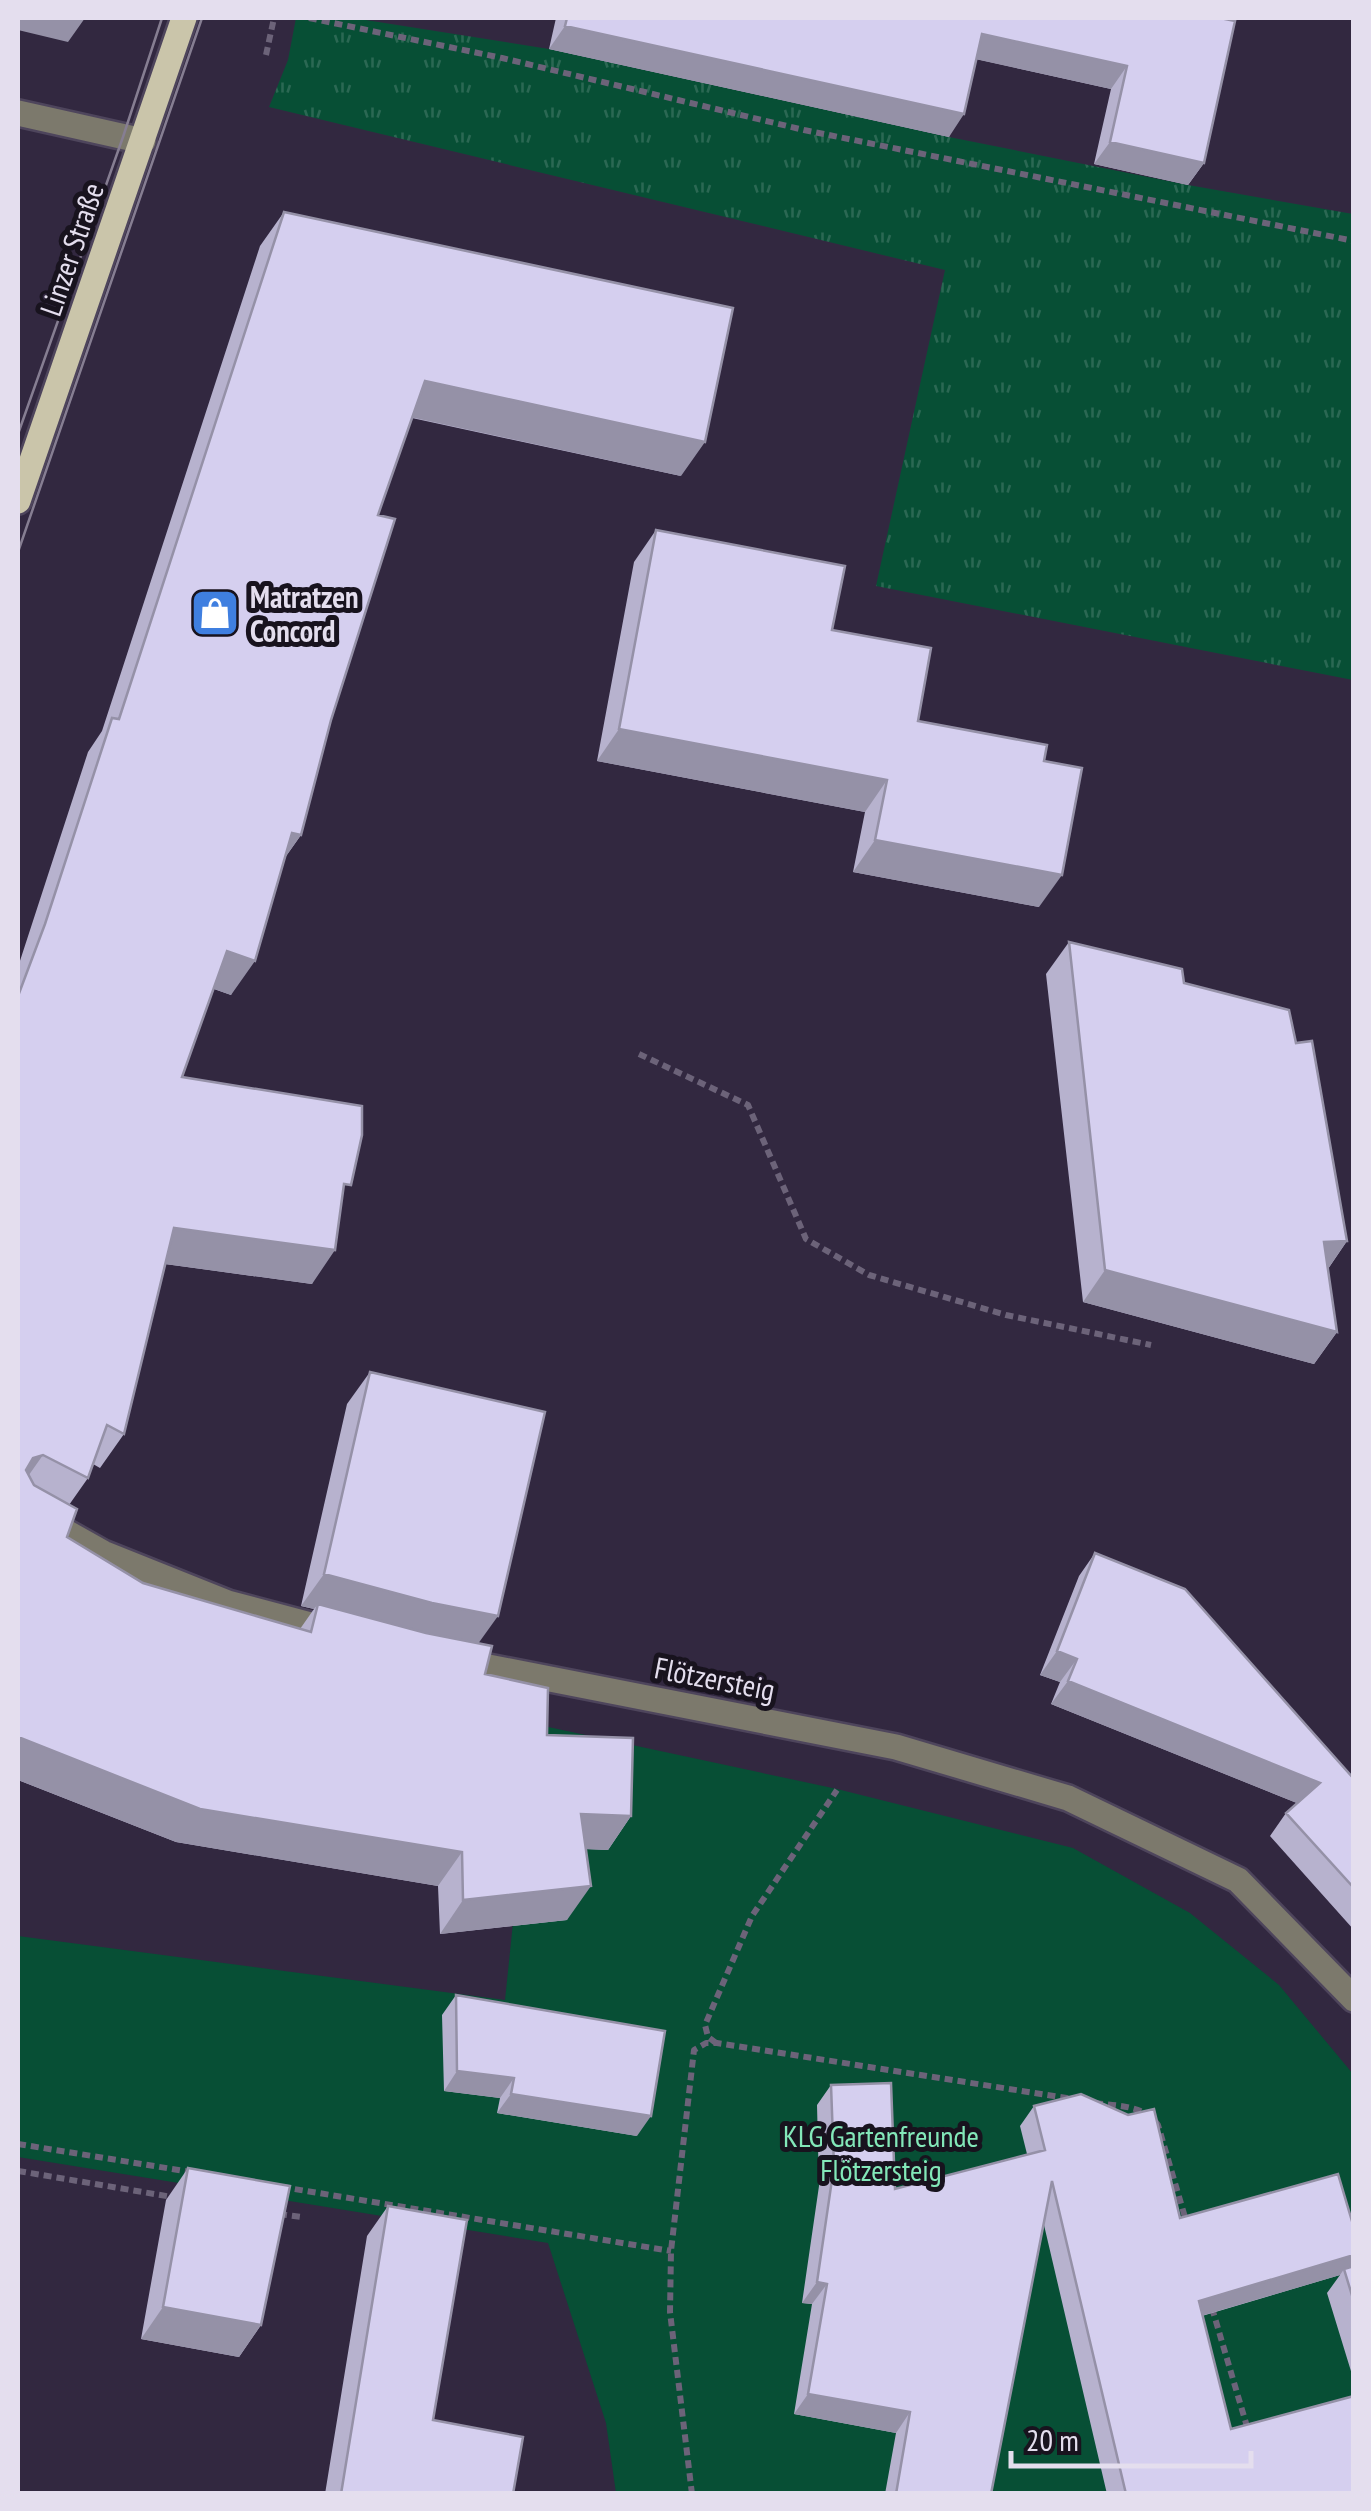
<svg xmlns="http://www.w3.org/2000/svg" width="1371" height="2511" font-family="'PT Sans Narrow',sans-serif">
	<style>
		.grass { fill: url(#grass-tufts) }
		.garden { fill: #074f35 }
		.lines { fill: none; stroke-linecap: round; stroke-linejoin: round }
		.minor-casing { stroke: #4e455c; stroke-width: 30 }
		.major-casing { stroke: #4e455c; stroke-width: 30 }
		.path { stroke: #6c6379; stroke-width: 6; stroke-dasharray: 8 5; stroke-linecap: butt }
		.minor { stroke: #7c796c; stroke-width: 25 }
		.major { stroke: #cac5aa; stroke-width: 25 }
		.tram { stroke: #867e92; stroke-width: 2.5 }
		.wall { fill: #b7b2ce }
		.shaded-wall { fill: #9591a7 }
		.building { fill: #d5cfef; stroke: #9591a7; stroke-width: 2.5 }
		.labels { text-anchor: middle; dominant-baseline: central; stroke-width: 10; stroke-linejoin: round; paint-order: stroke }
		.street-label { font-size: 30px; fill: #e4deee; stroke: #18131e }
		.poi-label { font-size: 30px; font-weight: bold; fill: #e4deee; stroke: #18131e; text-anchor: start }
		.park-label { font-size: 30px; fill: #83e8b9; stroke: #18131e }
	</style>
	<defs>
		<pattern id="grass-tufts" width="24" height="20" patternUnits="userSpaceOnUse" patternTransform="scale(2.5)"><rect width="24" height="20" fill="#074f35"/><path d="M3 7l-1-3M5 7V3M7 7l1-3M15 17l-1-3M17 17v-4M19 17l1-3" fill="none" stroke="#2b6853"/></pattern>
	</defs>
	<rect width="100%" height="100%" fill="#322840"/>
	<path class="grass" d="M 296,18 L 353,18 L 549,49 L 949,137 L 1188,185 L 1353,214 L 1353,680 L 876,586 L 945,270 L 269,107 L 288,60 Z"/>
	<path class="garden" d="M 525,1722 L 837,1789 L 1073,1848 L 1190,1913 L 1279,1985 L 1353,2074 L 1353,2493 L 616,2493 L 606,2423 L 548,2243 L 18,2157 L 18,1936 L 505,2000 L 520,1855 Z"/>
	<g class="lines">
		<g class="minor-casing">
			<path id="minor" d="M 18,113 L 143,141
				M 18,1505 L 103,1553 L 228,1603 L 337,1632
				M 453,1660 L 896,1747 L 1068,1798 L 1238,1880 L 1354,1999"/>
		</g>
		<g class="major-casing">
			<path id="major" d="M 18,501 L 184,18"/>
		</g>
		<path class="path" d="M 309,18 L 502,58 L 804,130 L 1354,241
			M 266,55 L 274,18
			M 639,1054 L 748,1105 L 806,1239 L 869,1275 L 1006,1315 L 1151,1345
			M 716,2043 L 708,2037 L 705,2025 L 752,1916 L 837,1790
			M 1095,2103 C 1118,2106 1144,2105 1158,2125 L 1187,2224
			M 18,2144 L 191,2172
			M 18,2171 L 172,2197
			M 282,2187 L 671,2251
			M 279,2214 L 302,2217
			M 1212,2308 L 1248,2430
			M 692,2494 L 670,2312 L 671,2251 L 694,2050 L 706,2043 L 717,2043 L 1073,2099"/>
		<use href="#minor" class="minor"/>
		<use href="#major" class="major"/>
		<path class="tram" d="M 18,434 L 123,137 L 162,18
			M 18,552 L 202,18"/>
	</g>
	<path class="wall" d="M 556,18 L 1220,18 L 1204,163 L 1188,185 L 1094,164 L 1111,89 L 976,59 L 949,137 L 549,49 Z
		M 284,212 L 681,476 L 412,418 L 378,515 L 331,720 L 301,835 L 284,859 L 231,995 L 214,989 L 182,1077 L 342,1197 L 312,1284 L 165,1264 L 124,1434 L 100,1468 L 93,1464 L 88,1478 L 69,1505 L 67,1537 L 143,1583 L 300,1629 L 314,1609 L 301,1606 L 347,1404 L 370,1372 L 479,1643 L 485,1674 L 631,1816 L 608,1850 L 586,1849 L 567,1920 L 440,1934 L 438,1886 L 176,1842 L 18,1780 L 18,967 L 88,752 L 102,731 L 260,246 Z
		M 656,530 L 832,630 L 918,721 L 1044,761 L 1039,907 L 853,872 L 865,812 L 597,761 L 634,562 Z
		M 1069,942 L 1184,983 L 1296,1043 L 1347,1241 L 1328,1269 L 1337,1332 L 1314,1364 L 1083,1302 L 1046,974 Z
		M 1095,1553 L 1354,1779 L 1354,1930 L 1270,1836 L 1286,1813 L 1297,1803 L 1051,1704 L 1060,1682 L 1040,1675 L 1079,1576 Z
		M 456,1995 L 637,2136 L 497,2113 L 500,2098 L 444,2091 L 442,2015 Z
		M 831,2085 L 895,2189 L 1027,2154 L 1020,2126 L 1034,2106 L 1180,2218 L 1350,2267 L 1354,2266 L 1354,2381 L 1327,2293 L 1340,2275 L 1202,2316 L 1231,2429 L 1354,2494 L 1107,2494 L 1044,2225 L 991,2494 L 885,2494 L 896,2433 L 794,2414 L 812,2304 L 802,2303 L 819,2186 L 817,2105 Z
		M 188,2168 L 261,2325 L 239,2357 L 141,2339 L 166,2200 Z
		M 388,2206 L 433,2420 L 513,2494 L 325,2494 L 367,2236 Z"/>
	<path class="shaded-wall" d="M 18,18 L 85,18 L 68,42 L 18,30 Z
		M 565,26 L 964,114 L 949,137 L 549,49 Z
		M 982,34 L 1127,66 L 1111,89 L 966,57 Z
		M 1110,142 L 1204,163 L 1188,185 L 1094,164 Z
		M 425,381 L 705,442 L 681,476 L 401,415 Z
		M 619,729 L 887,780 L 865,812 L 597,761 Z
		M 292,833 L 301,835 L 277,869 Z
		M 875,840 L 1062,875 L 1039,907 L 853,872 Z
		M 227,951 L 255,961 L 231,995 L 203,985 Z
		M 174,1228 L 335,1250 L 312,1284 L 150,1262 Z
		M 1347,1241 L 1325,1273 L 1324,1242 Z
		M 1105,1270 L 1337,1332 L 1314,1364 L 1083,1302 Z
		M 43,1455 L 19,1489 L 18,1479 L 33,1458 Z
		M 324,1574 L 498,1616 L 475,1648 L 318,1604 L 314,1609 L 301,1606 Z
		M 1057,1651 L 1077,1659 L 1060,1682 L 1040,1675 Z
		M 1068,1681 L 1320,1783 L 1304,1806 L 1051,1704 Z
		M 18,1737 L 462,1852 L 438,1886 L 176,1842 L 18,1780 Z
		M 581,1814 L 631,1816 L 608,1850 L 557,1848 Z
		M 591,1886 L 567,1920 L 440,1934 L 463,1900 Z
		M 457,2071 L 514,2078 L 500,2098 L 444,2091 Z
		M 511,2094 L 651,2116 L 637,2136 L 497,2113 Z
		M 1354,2255 L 1354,2263 L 1346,2273 L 1344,2269 L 1340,2275 L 1184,2321 L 1199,2301 Z
		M 817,2282 L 827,2284 L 812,2304 L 802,2303 Z
		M 163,2307 L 261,2325 L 239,2357 L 141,2339 Z
		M 808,2394 L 910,2412 L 896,2433 L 794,2414 Z"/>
	<path class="building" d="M 567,18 L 1220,18 L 1235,21 L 1204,163 L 1110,142 L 1127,66 L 982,34 L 964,114 L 565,26 Z
		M 284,212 L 733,308 L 705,442 L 425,381 L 378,515 L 395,519 L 331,720 L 301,835 L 292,833 L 255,961 L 227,951 L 182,1077 L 362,1106 L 362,1135 L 351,1185 L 344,1184 L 335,1250 L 174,1228 L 124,1434 L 107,1425 L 88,1478 L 43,1455 L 33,1458 L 26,1470 L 34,1485 L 77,1509 L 67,1537 L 143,1583 L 311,1632 L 318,1604 L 426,1633 L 492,1646 L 485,1674 L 548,1688 L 547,1735 L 633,1738 L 631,1816 L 581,1814 L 591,1886 L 463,1900 L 462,1852 L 200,1809 L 18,1737 L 18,996 L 45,924 L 112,718 L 119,719 Z
		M 656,530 L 845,566 L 832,630 L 931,648 L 918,721 L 1047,745 L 1044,761 L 1082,768 L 1062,875 L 875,840 L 887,780 L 619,729 Z
		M 1069,942 L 1182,969 L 1184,983 L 1289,1010 L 1296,1043 L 1312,1041 L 1347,1241 L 1324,1242 L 1337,1332 L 1105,1270 Z
		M 370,1372 L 545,1412 L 498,1616 L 432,1603 L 324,1574 Z
		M 1095,1553 L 1185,1589 L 1354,1779 L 1354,1888 L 1286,1813 L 1320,1783 L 1068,1681 L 1077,1659 L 1057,1651 Z
		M 456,1995 L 665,2031 L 651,2116 L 511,2094 L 514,2078 L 457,2071 Z
		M 891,2083 L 895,2189 L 1045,2150 L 1034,2106 L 1081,2094 L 1128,2115 L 1154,2109 L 1180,2218 L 1338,2174 L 1354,2228 L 1354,2255 L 1199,2301 L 1231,2429 L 1354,2396 L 1354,2494 L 1126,2494 L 1052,2181 L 991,2494 L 896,2494 L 910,2412 L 808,2394 L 827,2284 L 817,2282 L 834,2166 L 831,2085 Z
		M 188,2168 L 290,2186 L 261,2325 L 163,2307 Z
		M 388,2206 L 467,2220 L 433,2420 L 523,2437 L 513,2494 L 341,2494 Z
		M 1354,2266 L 1354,2302 L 1344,2269 Z"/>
	<defs>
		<g id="shop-square" transform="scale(2.5)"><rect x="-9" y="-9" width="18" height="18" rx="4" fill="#3f7fe0" stroke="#18131e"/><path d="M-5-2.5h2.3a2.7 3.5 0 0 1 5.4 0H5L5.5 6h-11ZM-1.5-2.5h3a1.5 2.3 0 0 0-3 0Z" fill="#fff"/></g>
	</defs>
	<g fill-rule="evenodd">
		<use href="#shop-square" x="215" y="613"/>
	</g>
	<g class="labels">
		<g class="street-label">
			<text transform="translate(71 249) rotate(-71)">Linzer Straße</text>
			<text transform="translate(715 1678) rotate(11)">Flötzersteig</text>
		</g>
		<g class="poi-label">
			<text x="250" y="596">Matratzen<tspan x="250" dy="34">Concord</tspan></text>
		</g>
		<g class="park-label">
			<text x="881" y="2135">KLG Gartenfreunde<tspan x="881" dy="34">Flötzersteig</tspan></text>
		</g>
	</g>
	<rect width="1371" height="2511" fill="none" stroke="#e4deee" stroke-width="40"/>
	<path d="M1011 2451v15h240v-15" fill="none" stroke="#e4deee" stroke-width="5"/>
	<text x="1026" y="2451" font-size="30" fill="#e4deee" stroke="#18131e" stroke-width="8" paint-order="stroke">20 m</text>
</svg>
